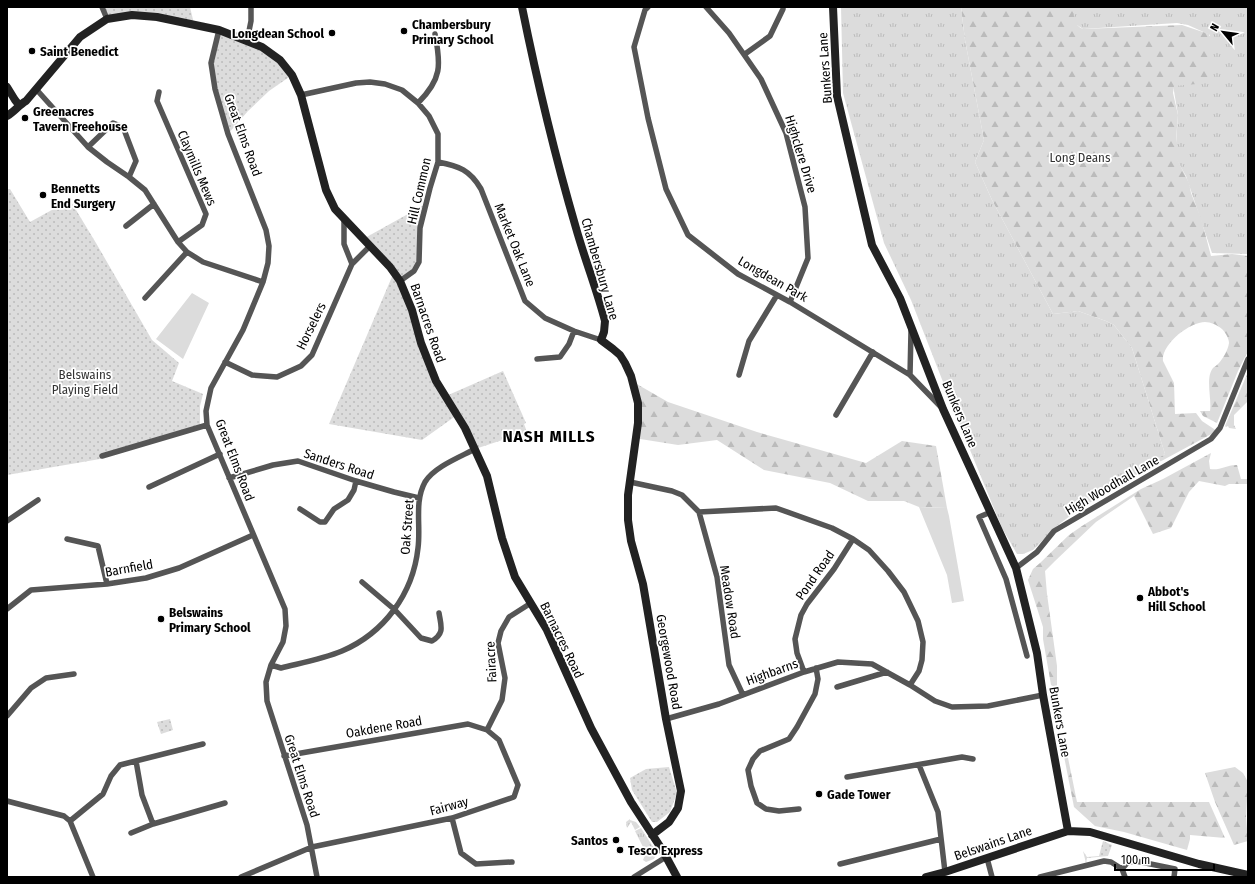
<svg xmlns="http://www.w3.org/2000/svg" width="1255" height="884" font-family="'Fira Sans Condensed',sans-serif">
	<style>
		.grass { fill: url(#grass-tufts) }
		.forest { fill: url(#forest-firs) }
		.park { fill: url(#park-dots) }
		.garden { fill: #dcdcdc }
		.lines { fill: none; stroke-linecap: round; stroke-linejoin: round }
		.street { stroke: #555; stroke-width: 5.5 }
		.secondary { stroke: #222; stroke-width: 8 }
		.poi-dot { fill: #000; stroke: #fff; stroke-width: 1.5 }
		.labels { text-anchor: middle; dominant-baseline: central; stroke-width: 3.5; stroke-linejoin: round; paint-order: stroke }
		.poi-label { font-size: 13px; font-weight: bold; fill: #000; stroke: #fff; text-anchor: start }
		.street-label { font-size: 13px; fill: #000; stroke: #fff }
		.park-label { font-size: 13px; fill: #333; stroke: #fff }
		.district-label { font-size: 17px; font-weight: bold; letter-spacing: 1px; fill: #000; stroke: #fff }
	</style>
	<defs>
		<pattern id="grass-tufts" width="24" height="20" patternUnits="userSpaceOnUse"><rect width="24" height="20" fill="#dcdcdc"/><path d="M3 7l-1-3M5 7V3M7 7l1-3M15 17l-1-3M17 17v-4M19 17l1-3" fill="none" stroke="#bbb"/></pattern>
		<pattern id="forest-firs" width="22" height="20" patternUnits="userSpaceOnUse"><rect width="22" height="20" fill="#dcdcdc"/><path d="M5 1l3.5 6h-7zM16 11l3.5 6h-7z" fill="#bbb"/></pattern>
		<pattern id="park-dots" width="8" height="8" patternUnits="userSpaceOnUse"><rect width="8" height="8" fill="#dcdcdc"/><path d="M2 2h.1M6 6h.1" fill="none" stroke="#bbb" stroke-width="1.8" stroke-linecap="round"/></pattern>
	</defs>
	<rect width="100%" height="100%" fill="#fff"/>
	<path class="grass" d="M 841,7 L 961,7 L 965,40 L 984,140 L 975,162 L 992,200 L 1053,314 L 1078,311 L 1106,321 L 1114,325 L 1121,334 L 1132,348 L 1165,454 L 1129,475 L 1128,479 L 1078,510 L 1058,525 L 1033,550 L 1023,554 L 1017,554 L 1002,528 L 961,428 L 911,300 L 884,243 L 843,93 Z
		M 1071,7 L 1248,7 L 1248,254 L 1212,253 L 1186,176 L 1175,157 L 1178,115 L 1173,85 L 1210,35 L 1188,25 L 1177,23 L 1083,29 L 1074,23 Z
		M 630,819 L 630,820 L 636,822 L 640,827 L 635,830 L 631,822 L 627,828 L 626,822 Z
		M 641,828 L 657,853 L 654,859 L 646,862 L 643,860 L 646,853 L 635,831 Z"/>
	<path class="forest" d="M 961,7 L 1072,7 C 1074,15 1074,26 1083,29 L 1182,25 L 1209,34 L 1211,55 L 1208,83 L 1174,86 L 1173,93 L 1178,115 L 1176,140 L 1177,159 L 1189,183 L 1191,193 L 1201,218 L 1211,256 L 1232,254 L 1248,256 L 1248,351 L 1238,371 L 1217,423 L 1203,416 L 1200,411 L 1210,411 C 1212,399 1205,378 1213,368 C 1214,367 1216,366 1218,364 C 1223,359 1228,350 1229,343 C 1229,338 1225,332 1222,329 C 1217,325 1211,322 1205,322 C 1190,322 1161,344 1163,361 L 1174,383 L 1175,414 L 1196,413 L 1202,421 L 1217,431 L 1128,479 L 1129,475 L 1165,454 L 1132,348 L 1121,334 L 1114,325 L 1106,321 L 1078,311 L 1053,314 L 992,200 L 975,162 L 984,140 L 965,40 Z
		M 1248,372 L 1248,401 L 1234,415 L 1234,425 L 1236,429 L 1229,428 L 1228,426 L 1226,427 L 1225,426 Z
		M 635,383 L 668,402 L 757,432 L 866,463 L 902,441 L 936,446 L 947,508 L 919,507 L 904,501 L 868,501 L 830,483 L 764,470 L 717,440 L 678,445 L 634,438 Z
		M 1211,453 L 1209,461 L 1210,469 C 1220,471 1228,464 1237,465 L 1241,479 L 1248,479 L 1248,484 L 1229,484 L 1225,486 L 1199,481 L 1189,492 L 1171,528 L 1153,534 L 1134,496 L 1096,522 L 1055,561 L 1045,571 L 1047,594 L 1057,666 L 1057,689 L 1051,685 L 1043,639 L 1043,627 L 1028,580 L 1033,569 L 1040,563 L 1069,535 L 1082,526 L 1141,489 L 1163,479 Z
		M 1061,741 L 1064,743 L 1066,748 L 1077,802 L 1209,802 L 1225,838 L 1190,835 L 1190,839 L 1187,850 L 1124,832 L 1095,826 L 1074,807 Z
		M 1235,767 L 1243,773 L 1248,782 L 1246,817 L 1248,841 L 1234,845 L 1215,802 L 1205,773 Z"/>
	<path class="park" d="M 102,7 L 190,7 L 195,28 L 157,17 L 107,19 Z
		M 219,30 L 262,47 L 292,75 L 269,91 L 248,111 L 228,134 L 211,63 Z
		M 7,189 L 10,189 L 30,222 L 70,200 L 96,243 L 152,340 L 179,363 L 172,381 L 203,394 L 200,406 L 200,425 L 100,459 L 7,475 Z
		M 426,204 L 420,228 L 419,262 L 400,281 L 446,396 L 503,371 L 526,423 L 524,424 L 527,432 L 475,449 L 457,415 L 422,440 L 329,424 L 394,272 L 363,239 Z
		M 170,719 L 173,730 L 161,734 L 157,722 Z
		M 669,767 L 677,793 L 670,812 L 657,822 L 652,822 L 632,790 L 630,778 L 646,769 Z
		M 1103,841 L 1112,845 L 1108,856 L 1087,858 L 1086,863 L 1083,851 L 1087,857 L 1099,856 Z"/>
	<path class="garden" d="M 192,293 L 209,303 L 183,359 L 156,339 Z
		M 919,507 L 947,508 L 949,516 L 964,601 L 952,603 L 947,575 Z"/>
	<g class="lines">
		<path class="street" d="M 102,7 L 107,19
			M 648,7 L 645,10 L 634,47 L 648,118 L 666,189 L 688,235 L 738,274 L 790,302 L 910,375 L 940,406
			M 706,7 L 729,33 L 761,79 L 786,133 L 805,207 L 808,258 L 790,302
			M 219,30 L 211,63 L 215,89 L 228,134 L 266,230 L 269,246 L 268,263 L 263,282 L 243,330 L 211,388 L 206,411 L 207,425 L 285,609 L 286,626 L 283,642 L 271,665 L 266,682 L 267,701 L 307,825 L 317,877
			M 247,41 L 251,21 L 251,7
			M 745,54 L 770,36 L 783,9 L 783,7
			M 36,89 L 88,147 L 107,162 L 129,177 L 145,190 L 178,242 L 187,252 L 203,262 L 263,282
			M 159,92 L 157,101 L 206,214 L 202,225 L 178,242
			M 301,95 L 356,83 L 370,82 L 385,84 L 402,90 L 418,103 L 429,116 L 438,134 L 438,162 L 430,188 L 420,228 L 419,262 L 414,271 L 400,281
			M 418,103 C 442,79 441,65 435,34
			M 88,147 L 113,123 L 123,127 L 136,161 L 129,177
			M 438,162 C 459,166 470,170 481,189 L 525,301 L 545,318 L 574,331 L 601,340
			M 344,220 L 344,244 L 352,264
			M 126,226 L 154,204
			M 145,298 L 187,252
			M 537,359 L 560,357 L 569,344 L 574,331
			M 225,362 L 252,375 L 277,377 L 301,366 L 312,355 L 352,264 L 370,246
			M 739,375 L 749,341 L 777,295
			M 910,375 L 911,331
			M 836,415 L 873,352
			M 102,456 L 207,425
			M 229,478 L 273,465 L 298,461 L 356,481 L 394,492 L 419,498
			M 630,482 L 672,491 L 682,495 L 699,512 L 776,508 L 832,528 L 853,539 L 869,550 L 888,571 L 904,592 L 918,621 L 923,642 L 922,660 L 919,671 L 910,685
			M 149,487 L 220,454
			M 300,509 L 320,522 L 325,522 L 334,509 L 348,500 L 354,490 L 356,481
			M 699,512 L 717,577 L 729,665 L 743,695
			M 991,512 L 979,517 L 1006,579 L 1027,656
			M 7,521 L 38,500
			M 67,539 L 98,546 L 107,584
			M 1016,568 L 1037,552 L 1054,531 L 1211,439 L 1220,428 L 1248,359
			M 362,582 L 395,610 L 421,638 L 432,641 C 445,633 441,626 439,613
			M 7,609 L 31,590 L 107,584 L 146,578 L 179,568 L 253,535
			M 271,665 L 281,668 C 301,663 323,659 342,651 C 384,633 413,594 418,548 C 421,526 414,502 425,482 C 434,467 460,457 475,449
			M 804,672 L 797,653 L 795,639 L 801,615 L 807,604 L 834,569 L 853,539
			M 837,687 L 887,672
			M 7,716 L 31,688 L 46,678 L 74,674
			M 666,719 L 719,704 L 804,672 L 838,662 L 872,664 L 910,685 L 935,701 L 952,707 L 988,706 L 1043,695
			M 487,730 L 502,700 L 505,678 L 498,643 L 501,631 L 509,617 L 531,603
			M 136,761 L 142,795 L 153,824
			M 919,765 L 938,812 L 945,872
			M 847,777 L 962,757 L 973,759
			M 7,801 L 64,816 L 70,821 L 93,877
			M 799,809 L 779,811 L 766,809 L 757,803 L 751,786 L 748,770 L 753,759 L 760,751 L 789,739 L 797,727 L 815,694 L 818,679 L 816,668
			M 452,818 L 461,853 L 476,864 L 512,862
			M 70,821 L 103,794 L 111,776 L 120,765 L 203,744
			M 131,833 L 153,824 L 225,803
			M 987,858 L 992,877
			M 840,864 L 941,839
			M 1122,869 L 1128,862 L 1136,861 L 1175,869 L 1174,877
			M 241,877 L 312,847 L 452,818 L 514,797 L 518,785 L 499,740 L 487,730 L 468,724 L 284,756
			M 634,877 L 666,857
			M 1040,877 L 1104,861 L 1111,862 L 1122,869 L 1125,877"/>
		<path class="secondary" d="M 522,7 C 537,81 555,156 576,228 C 585,260 597,290 605,321 L 604,332 L 601,340 L 613,349 L 620,355 L 625,363 L 631,376 L 638,403 L 638,423 L 628,495 L 628,520 L 631,541 L 643,584 L 666,719 L 681,791 L 678,808 L 669,822 L 652,835
			M 833,7 L 837,96 L 872,245 L 900,298 L 943,409 L 1016,568 L 1037,653 L 1043,695 L 1068,831
			M 7,87 L 15,100 L 19,105
			M 7,116 C 14,112 19,105 26,101 L 80,37 L 107,19 L 132,15 L 157,17 L 219,30 L 262,47 L 280,60 L 292,75 L 301,95 L 326,190 L 335,209 L 390,267 L 400,281 L 412,310 L 421,343 L 436,381 L 465,428 L 487,476 L 502,538 L 515,577 L 547,630 L 591,728 L 631,802 L 663,851 L 677,877
			M 926,877 L 945,872 L 1068,831 L 1090,832 L 1199,864 L 1248,875"/>
	</g>
	<g class="poi-dot">
		<circle cx="404" cy="31" r="4"/>
		<circle cx="332" cy="33" r="4"/>
		<circle cx="32" cy="51" r="4"/>
		<circle cx="25" cy="118" r="4"/>
		<circle cx="43" cy="195" r="4"/>
		<circle cx="1140" cy="598" r="4"/>
		<circle cx="161" cy="619" r="4"/>
		<circle cx="819" cy="794" r="4"/>
		<circle cx="616" cy="840" r="4"/>
		<circle cx="620" cy="850" r="4"/>
	</g>
	<g class="labels">
		<g class="poi-label">
			<text x="412" y="24">Chambersbury<tspan x="412" dy="15">Primary School</tspan></text>
			<text x="324" y="33" text-anchor="end">Longdean School</text>
			<text x="40" y="51">Saint Benedict</text>
			<text x="33" y="111">Greenacres<tspan x="33" dy="15">Tavern Freehouse</tspan></text>
			<text x="51" y="188">Bennetts<tspan x="51" dy="15">End Surgery</tspan></text>
			<text x="1148" y="591">Abbot's<tspan x="1148" dy="15">Hill School</tspan></text>
			<text x="169" y="612">Belswains<tspan x="169" dy="15">Primary School</tspan></text>
			<text x="827" y="794">Gade Tower</text>
			<text x="608" y="840" text-anchor="end">Santos</text>
			<text x="628" y="850">Tesco Express</text>
		</g>
		<g class="street-label">
			<text transform="translate(825 68) rotate(-94)">Bunkers Lane</text>
			<text transform="translate(243 135) rotate(70)">Great Elms Road</text>
			<text transform="translate(801 154) rotate(73)">Highclere Drive</text>
			<text transform="translate(197 168) rotate(67)">Claymills Mews</text>
			<text transform="translate(419 191) rotate(-77)">Hill Common</text>
			<text transform="translate(515 245) rotate(68)">Market Oak Lane</text>
			<text transform="translate(600 269) rotate(74)">Chambersbury Lane</text>
			<text transform="translate(773 279) rotate(30)">Longdean Park</text>
			<text transform="translate(428 323) rotate(71)">Barnacres Road</text>
			<text transform="translate(311 326) rotate(-64)">Horselers</text>
			<text transform="translate(960 414) rotate(67)">Bunkers Lane</text>
			<text transform="translate(235 460) rotate(69)">Great Elms Road</text>
			<text transform="translate(339 464) rotate(18)">Sanders Road</text>
			<text transform="translate(1112 485) rotate(-30)">High Woodhall Lane</text>
			<text transform="translate(407 527) rotate(-86)">Oak Street</text>
			<text transform="translate(129 568) rotate(-10)">Barnfield</text>
			<text transform="translate(815 575) rotate(-55)">Pond Road</text>
			<text transform="translate(730 602) rotate(81)">Meadow Road</text>
			<text transform="translate(562 640) rotate(64)">Barnacres Road</text>
			<text transform="translate(491 662) rotate(-93)">Fairacre</text>
			<text transform="translate(669 662) rotate(80)">Georgewood Road</text>
			<text transform="translate(772 672) rotate(-20)">Highbarns</text>
			<text transform="translate(1060 722) rotate(80)">Bunkers Lane</text>
			<text transform="translate(384 727) rotate(-10)">Oakdene Road</text>
			<text transform="translate(302 776) rotate(72)">Great Elms Road</text>
			<text transform="translate(449 806) rotate(-15)">Fairway</text>
			<text transform="translate(993 843) rotate(-19)">Belswains Lane</text>
		</g>
		<g class="park-label">
			<text x="1080" y="157">Long Deans</text>
			<text x="85" y="374">Belswains<tspan x="85" dy="15">Playing Field</tspan></text>
		</g>
		<g class="district-label">
			<text x="549" y="436">NASH MILLS</text>
		</g>
	</g>
	<rect width="1255" height="884" fill="none" stroke="#000000" stroke-width="16"/>
	<g transform="translate(1223 32) rotate(299)" stroke="#ffffff" stroke-width="3" paint-order="stroke">
	<path d="M0-3L7 15L0 10L-7 15Z" fill="#000000"/>
	<text y="-6" font-size="11" font-weight="bold" text-anchor="middle" fill="#000000">N</text>
	</g>
	<path d="M1115 864v6h99v-6" fill="none" stroke="#000000" stroke-width="2"/>
	<text x="1121" y="864" font-size="12" fill="#000000" stroke="#ffffff" stroke-width="3" paint-order="stroke">100 m</text>
</svg>
